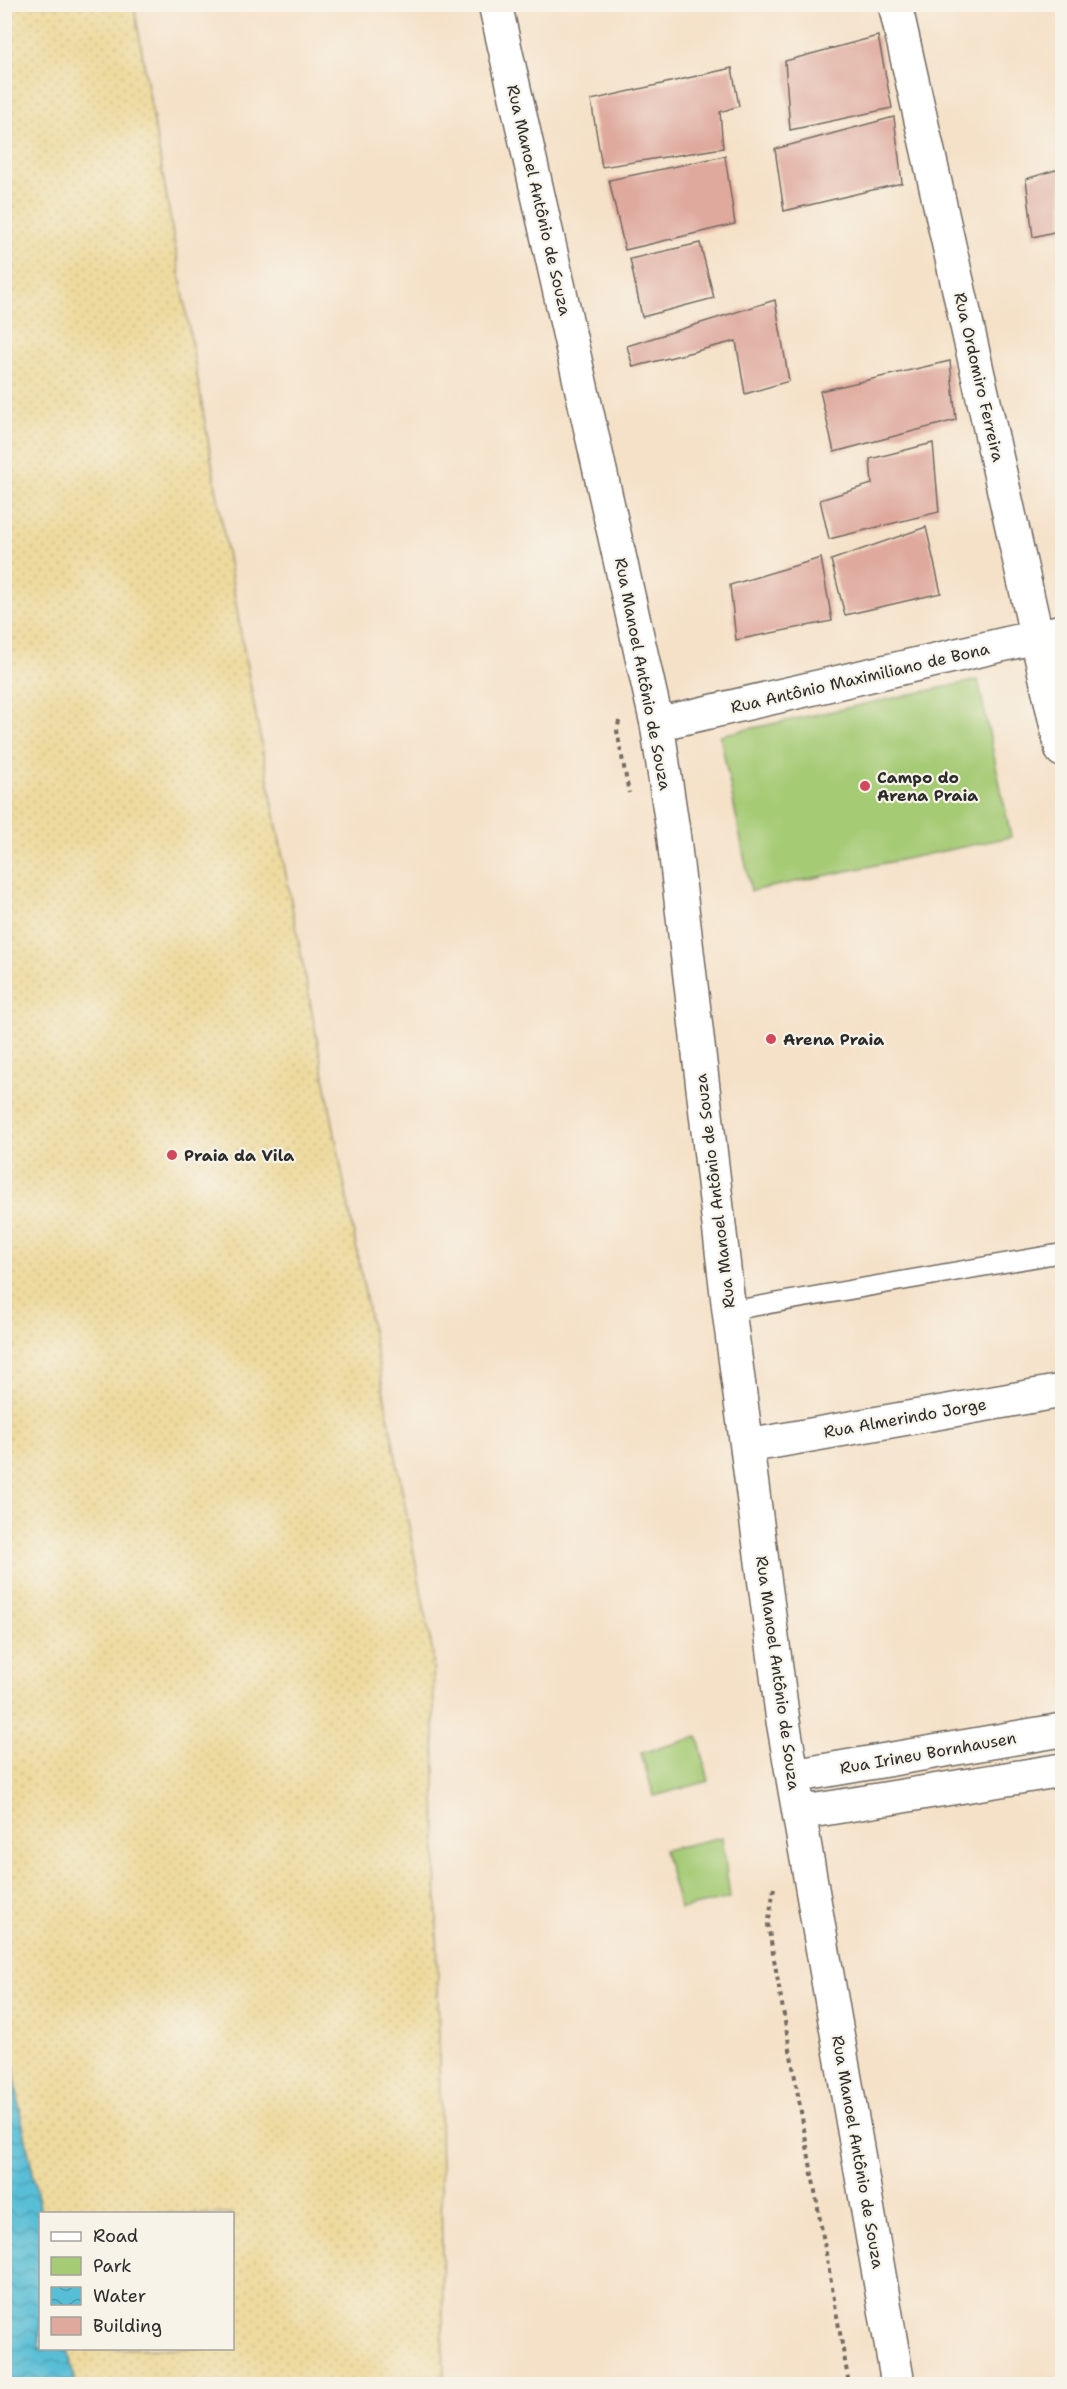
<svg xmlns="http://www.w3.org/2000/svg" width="1067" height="2389" font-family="'Shantell Sans',sans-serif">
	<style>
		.green { fill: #a5cb75; stroke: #687b50; stroke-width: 1.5 }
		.sand { fill: url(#sand-dots); stroke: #8c8264; stroke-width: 1.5 }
		.water { fill: url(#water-waves); stroke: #427480; stroke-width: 1.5 }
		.building { fill: #dfa99d }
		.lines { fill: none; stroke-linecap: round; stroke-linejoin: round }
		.lane-casing { stroke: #726b62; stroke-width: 21 }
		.street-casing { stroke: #726b62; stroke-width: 36 }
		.path { stroke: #726b62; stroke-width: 4; stroke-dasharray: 4.5 4.5; stroke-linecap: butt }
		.lane { stroke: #fff; stroke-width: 18 }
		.street { stroke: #fff; stroke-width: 33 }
		.poi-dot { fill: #d1495b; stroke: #f7f3e8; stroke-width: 2 }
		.labels { text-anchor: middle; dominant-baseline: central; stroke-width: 4.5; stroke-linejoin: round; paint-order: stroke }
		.street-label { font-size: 16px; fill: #2b2b2b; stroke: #f7f3e8 }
		.poi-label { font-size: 16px; font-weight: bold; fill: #2b2b2b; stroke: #f7f3e8; text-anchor: start }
	</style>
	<defs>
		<pattern id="sand-dots" width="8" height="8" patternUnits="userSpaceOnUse" patternTransform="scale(1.5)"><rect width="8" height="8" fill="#eeda9e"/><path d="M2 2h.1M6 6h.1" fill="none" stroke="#cb8" stroke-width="1.8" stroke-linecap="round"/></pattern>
		<pattern id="water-waves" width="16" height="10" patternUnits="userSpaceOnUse" patternTransform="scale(1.5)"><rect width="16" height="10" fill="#58bed6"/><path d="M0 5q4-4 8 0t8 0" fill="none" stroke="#499bae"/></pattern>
	</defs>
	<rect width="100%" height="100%" fill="#f7f3e8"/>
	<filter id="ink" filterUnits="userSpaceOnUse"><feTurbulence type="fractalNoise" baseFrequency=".0167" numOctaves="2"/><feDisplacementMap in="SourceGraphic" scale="12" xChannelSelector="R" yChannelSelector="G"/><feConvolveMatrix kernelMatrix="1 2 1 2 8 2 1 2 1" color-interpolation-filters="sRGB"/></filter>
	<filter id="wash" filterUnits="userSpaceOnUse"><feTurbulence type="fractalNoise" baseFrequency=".008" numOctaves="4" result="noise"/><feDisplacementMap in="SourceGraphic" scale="24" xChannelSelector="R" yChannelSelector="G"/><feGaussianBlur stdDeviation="1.35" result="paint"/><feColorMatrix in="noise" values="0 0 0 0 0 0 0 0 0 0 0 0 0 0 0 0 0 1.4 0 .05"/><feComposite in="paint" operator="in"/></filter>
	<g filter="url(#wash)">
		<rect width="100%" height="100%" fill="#f5e1c8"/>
		<path class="green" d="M 978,680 L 1011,837 L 751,891 L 720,735 Z
			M 698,1737 L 709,1781 L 654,1796 L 641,1753 Z
			M 722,1837 L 730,1898 L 680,1909 L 664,1850 Z"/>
		<path class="sand" d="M 4,5 L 134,5 L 245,657 L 433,1654 L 444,2384 L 75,2384 L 68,2349 L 232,2348 L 232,2214 L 41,2213 L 20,2111 L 4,2002 Z"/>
		<path class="water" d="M 4,2002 L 20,2111 L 41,2213 L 40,2348 L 68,2349 L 75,2384 L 5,2384 Z"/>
		<g id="blocks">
			<path class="building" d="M 878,36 L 892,108 L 790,130 L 785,61 Z
				M 732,68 L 739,106 L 720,112 L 723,148 L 602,167 L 591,100 Z
				M 894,117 L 902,183 L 784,211 L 775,149 Z
				M 725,156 L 735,224 L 625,250 L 609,180 Z
				M 1062,168 L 1062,230 L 1033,237 L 1026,179 Z
				M 700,243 L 714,298 L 642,317 L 630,259 Z
				M 775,300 L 789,381 L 745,394 L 736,341 L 633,367 L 627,346 Z
				M 950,361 L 956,420 L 834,452 L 820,391 Z
				M 933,443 L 939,512 L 829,539 L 820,500 L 872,484 L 870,459 Z
				M 926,527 L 941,593 L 845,615 L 831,560 Z
				M 821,558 L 832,621 L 736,640 L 730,585 Z"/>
		</g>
	</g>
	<g filter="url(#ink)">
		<use href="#blocks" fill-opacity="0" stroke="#726b62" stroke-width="1.5"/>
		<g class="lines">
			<g class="lane-casing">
				<path id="lane" d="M 729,1311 L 1062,1253"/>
			</g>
			<g class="street-casing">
				<path id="street" d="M 495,4 L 657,724 L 673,831 L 729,1311 L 783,1721 L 898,2384
					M 895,4 L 1062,750
					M 657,724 L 1062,631
					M 748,1446 L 1062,1391
					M 793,1776 L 1062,1730
					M 799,1813 L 1062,1770"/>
			</g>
			<path class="path" d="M 619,721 L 617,731 L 629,793
				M 774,1888 L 768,1925 L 849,2384"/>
			<use href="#lane" class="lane"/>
			<use href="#street" class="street"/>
		</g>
	</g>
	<g class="poi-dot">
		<circle cx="865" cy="786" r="6"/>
		<circle cx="771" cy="1039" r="6"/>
		<circle cx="172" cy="1155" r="6"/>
	</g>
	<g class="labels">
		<g class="street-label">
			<text transform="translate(539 200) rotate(77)">Rua Manoel Antônio de Souza</text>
			<text transform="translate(979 377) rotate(77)">Rua Ordomiro Ferreira</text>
			<text transform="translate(643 674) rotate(79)">Rua Manoel Antônio de Souza</text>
			<text transform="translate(860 678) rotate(-13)">Rua Antônio Maximiliano de Bona</text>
			<text transform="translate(715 1191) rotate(-97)">Rua Manoel Antônio de Souza</text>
			<text transform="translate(905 1418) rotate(-10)">Rua Almerindo Jorge</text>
			<text transform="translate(778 1673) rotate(82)">Rua Manoel Antônio de Souza</text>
			<text transform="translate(928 1753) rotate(-10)">Rua Irineu Bornhausen</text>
			<text transform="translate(858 2152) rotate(80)">Rua Manoel Antônio de Souza</text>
		</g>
		<g class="poi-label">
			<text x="877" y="777">Campo do<tspan x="877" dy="18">Arena Praia</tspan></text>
			<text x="783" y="1039">Arena Praia</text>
			<text x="184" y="1155">Praia da Vila</text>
		</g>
	</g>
	<rect width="1067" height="2389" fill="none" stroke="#f7f3e8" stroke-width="24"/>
	<rect x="39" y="2212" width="195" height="138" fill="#f7f3e8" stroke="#a5a39c" stroke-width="1.5"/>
	<rect x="51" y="2232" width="30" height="9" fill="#ffffff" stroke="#a5a39c" stroke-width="1.5"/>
	<text x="93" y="2242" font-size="18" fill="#2b2b2b">Road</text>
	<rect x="51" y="2257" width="30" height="18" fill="#a5cb75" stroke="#a5a39c" stroke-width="1.5"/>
	<text x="93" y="2272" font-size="18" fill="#2b2b2b">Park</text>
	<rect x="51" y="2287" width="30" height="18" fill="url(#water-waves)" stroke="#a5a39c" stroke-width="1.5"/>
	<text x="93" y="2302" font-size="18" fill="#2b2b2b">Water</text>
	<rect x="51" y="2317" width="30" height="18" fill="#dfa99d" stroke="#a5a39c" stroke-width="1.5"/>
	<text x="93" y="2332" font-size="18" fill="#2b2b2b">Building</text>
</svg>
